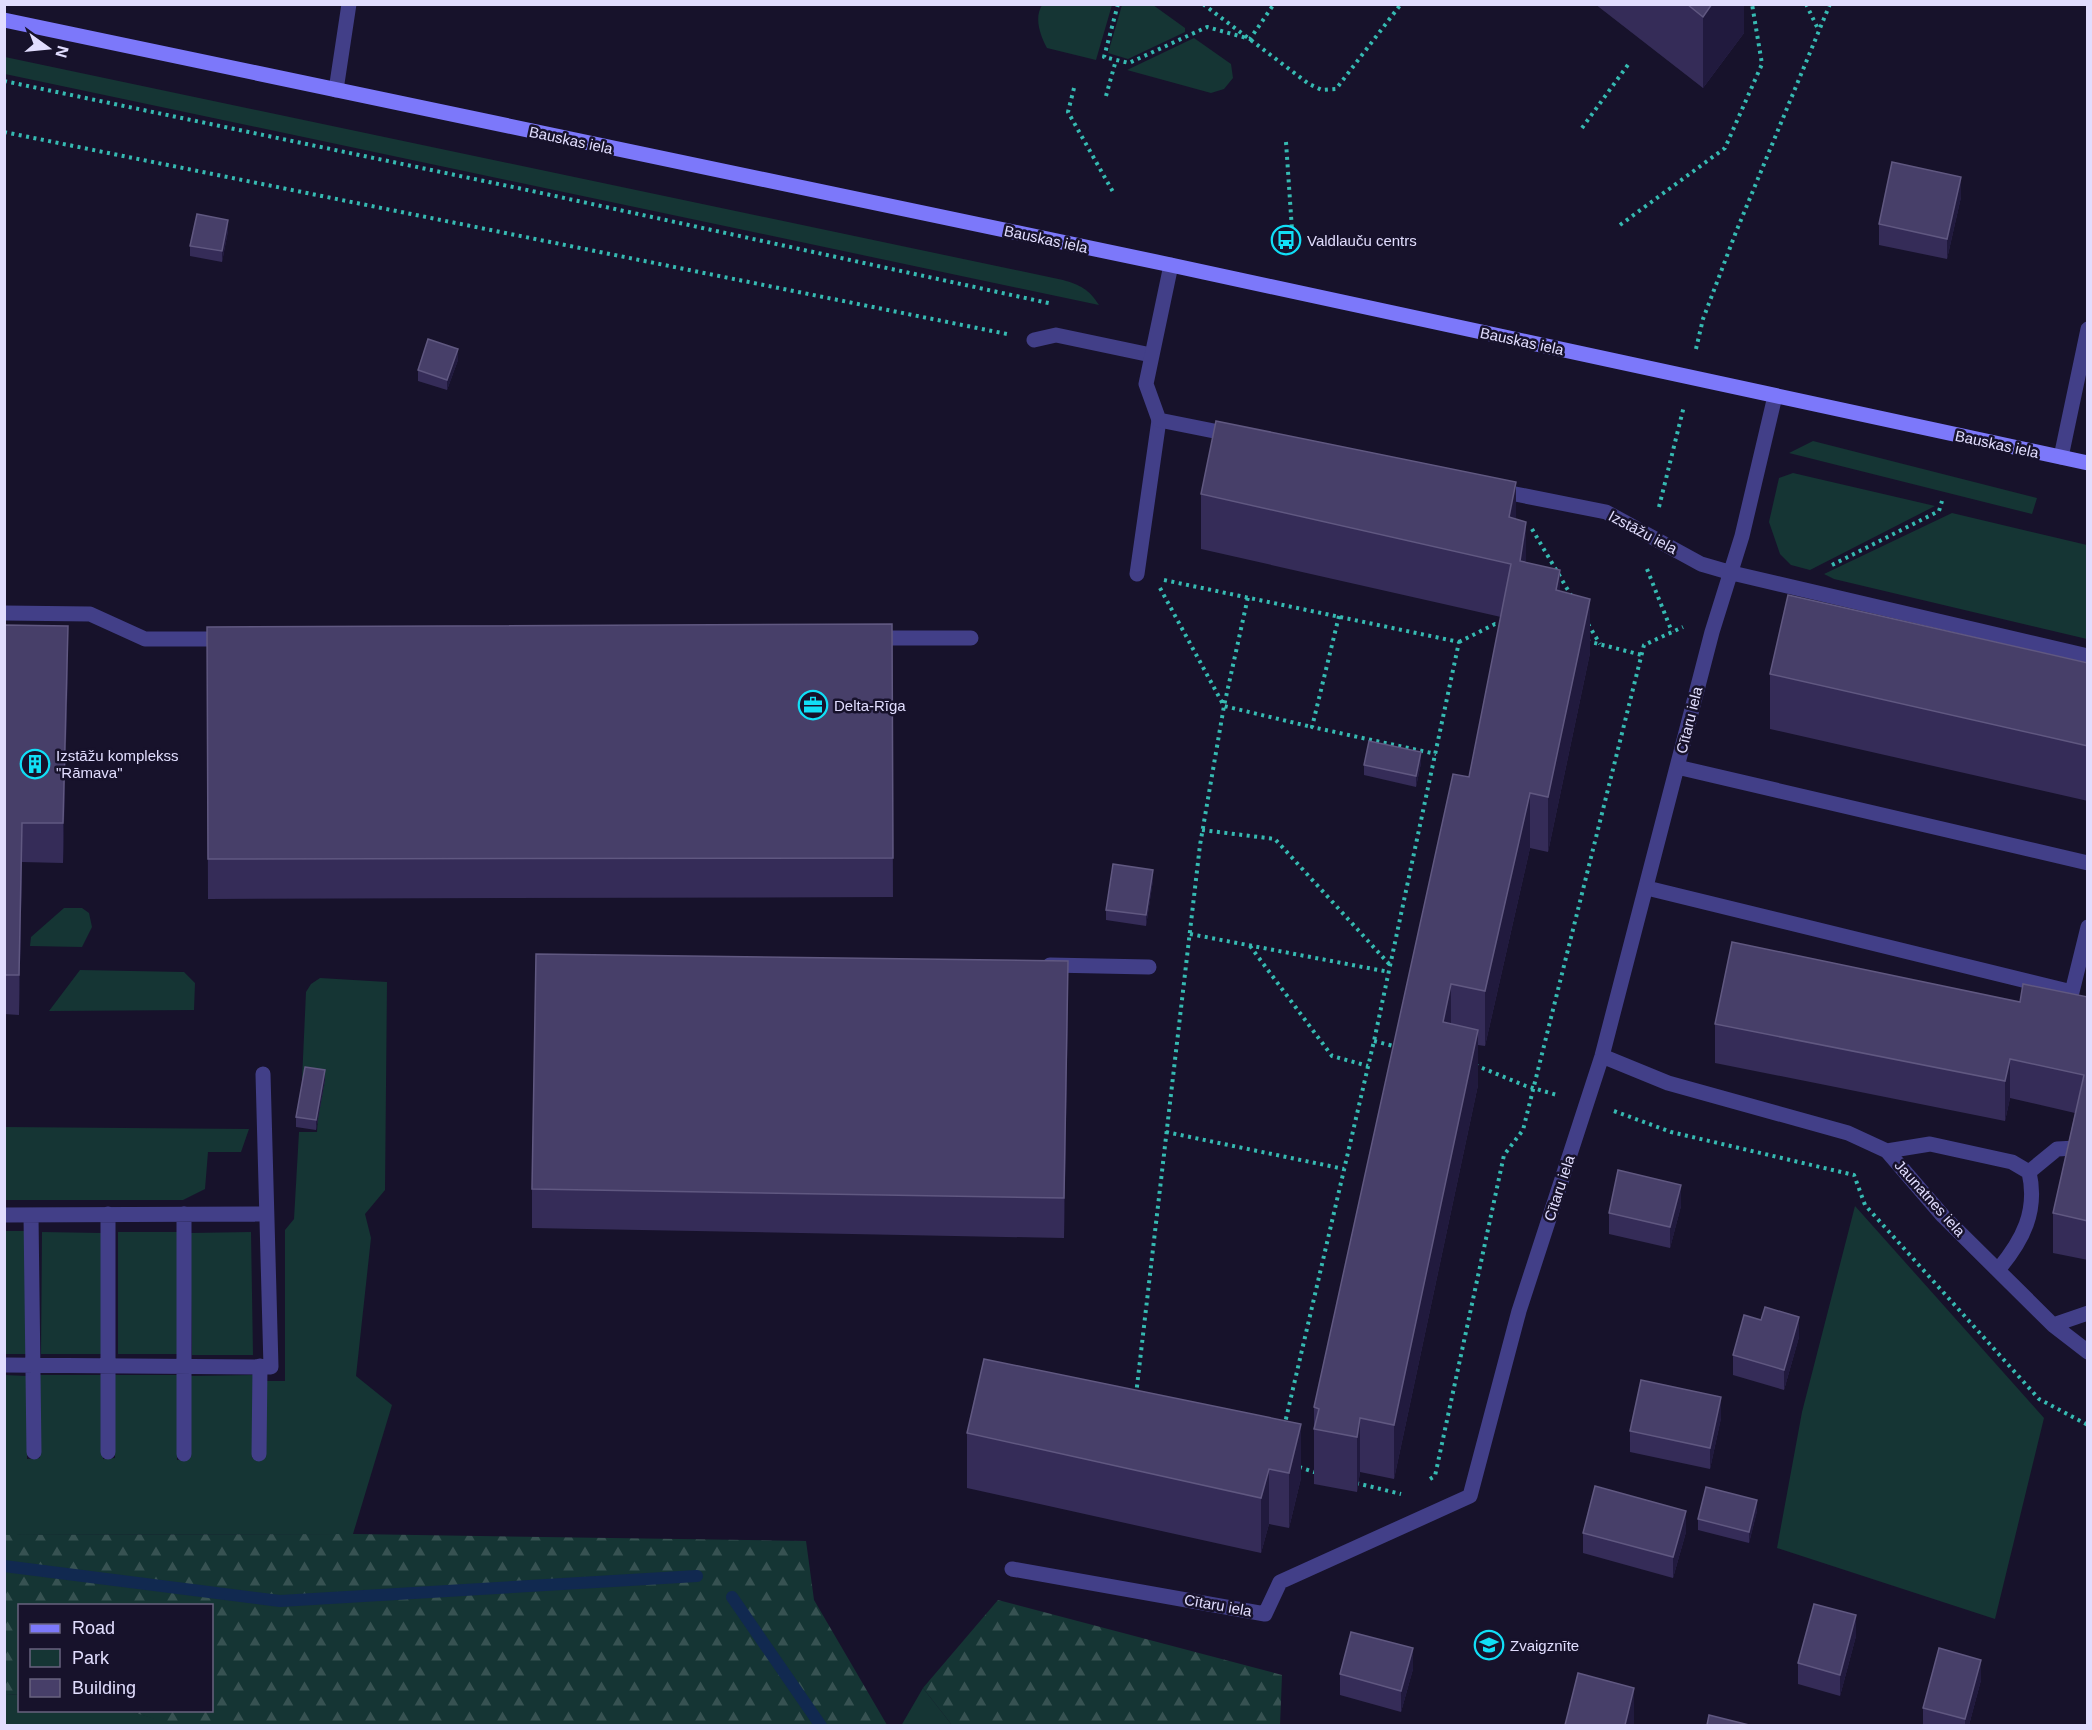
<svg xmlns="http://www.w3.org/2000/svg" width="2092" height="1730" font-family="Helvetica,sans-serif">
	<style>
		.green { fill: #153534 }
		.forest { fill: url(#forest-firs) }
		.lines { fill: none; stroke-linecap: round; stroke-linejoin: round }
		.stream { stroke: #112950; stroke-width: 12 }
		.path { stroke: #36bab2; stroke-width: 4; stroke-dasharray: 3 4.5; stroke-linecap: butt }
		.service { stroke: #423f88; stroke-width: 15 }
		.minor { stroke: #423f88; stroke-width: 15 }
		.secondary { stroke: #7c78fa; stroke-width: 15 }
		.wall { fill: #352c58 }
		.shaded-wall { fill: #211a3e }
		.building { fill: #473f69; stroke: #605881; stroke-width: 1.5 }
		.labels { text-anchor: middle; dominant-baseline: central; stroke-width: 5; stroke-linejoin: round; paint-order: stroke }
		.street-label { font-size: 15px; fill: #e1ddfe; stroke: #17122b }
		.poi-label { font-size: 15px; fill: #e1ddfe; stroke: #17122b; text-anchor: start }
	</style>
	<defs>
		<pattern id="forest-firs" width="22" height="20" patternUnits="userSpaceOnUse" patternTransform="scale(1.5)"><rect width="22" height="20" fill="#153534"/><path d="M5 1l3.5 6h-7zM16 11l3.5 6h-7z" fill="#375252"/></pattern>
	</defs>
	<rect width="100%" height="100%" fill="#17122b"/>
	<path class="green" d="M 1042,5 L 1112,5 L 1096,60 L 1047,48 C 1040,35 1034,18 1042,5 Z
		M 1122,5 L 1153,5 L 1185,28 L 1185,32 L 1128,59 L 1108,53 Z
		M 1194,38 L 1231,64 L 1233,78 L 1224,89 L 1211,93 L 1127,70 Z
		M 5,57 L 1063,280 C 1080,285 1089,289 1099,305 L 5,74 Z
		M 1813,441 L 2037,498 L 2032,514 L 1789,453 Z
		M 1793,473 L 1935,506 L 1810,570 L 1791,565 L 1780,554 L 1769,522 L 1779,478 Z
		M 1952,513 L 2087,545 L 2087,639 L 1834,579 L 1824,574 Z
		M 64,908 L 82,908 L 89,913 L 92,927 L 82,947 L 30,946 L 31,937 Z
		M 80,970 L 184,972 L 195,983 L 194,1010 L 49,1011 Z
		M 320,978 L 387,982 L 385,1190 L 365,1214 L 371,1238 L 356,1376 L 392,1405 L 353,1534 L 5,1535 L 5,1375 L 27,1376 L 27,1459 L 40,1458 L 39,1375 L 102,1375 L 103,1459 L 115,1458 L 114,1375 L 178,1375 L 177,1460 L 190,1458 L 190,1376 L 253,1375 L 252,1458 L 265,1457 L 266,1381 L 285,1381 L 285,1230 L 294,1219 L 299,1132 L 317,1132 L 320,1080 L 302,1080 L 306,992 L 311,984 Z
		M 5,1127 L 249,1129 L 241,1152 L 208,1152 L 205,1189 L 183,1200 L 5,1200 Z
		M 1855,1206 L 2044,1418 L 1995,1619 L 1777,1548 L 1802,1412 Z
		M 5,1231 L 28,1231 L 27,1354 L 5,1354 Z
		M 42,1232 L 102,1233 L 101,1354 L 41,1354 Z
		M 118,1232 L 180,1232 L 179,1354 L 118,1354 Z
		M 251,1232 L 253,1355 L 192,1355 L 190,1233 Z
		M 923,1688 L 952,1725 L 901,1726 Z
		M 19,1694 L 20,1710 L 130,1711 L 175,1725 L 5,1725 L 4,1695 Z"/>
	<path class="forest" d="M 353,1534 L 806,1541 L 814,1600 L 887,1725 L 175,1726 L 130,1711 L 212,1710 L 212,1606 L 20,1606 L 19,1694 L 5,1695 L 5,1535 Z
		M 998,1600 L 1282,1675 L 1280,1725 L 952,1725 L 923,1688 Z"/>
	<g class="lines">
		<path class="stream" d="M 4,1566 L 280,1601 L 697,1576
			M 732,1597 L 821,1726"/>
		<path class="path" d="M 1118,4 L 1104,57 L 1129,63 L 1207,27 L 1250,39 L 1274,4
			M 1203,4 L 1309,84 L 1322,90 L 1336,89 L 1401,4
			M 1806,4 L 1819,31
			M 4,81 L 532,191 L 1053,304
			M 1074,88 L 1068,112 L 1113,192
			M 1106,96 L 1116,60
			M 1582,128 L 1630,62
			M 4,132 L 1007,334
			M 1286,142 L 1292,230
			M 1620,225 L 1725,148 L 1762,64 L 1752,4
			M 1696,349 L 1703,319 L 1736,232 L 1830,4
			M 1659,507 L 1684,406
			M 1532,529 L 1572,597
			M 1832,565 L 1939,511 L 1942,501
			M 1647,569 L 1672,632
			M 1164,580 L 1459,642 L 1374,1041 L 1285,1423
			M 1160,588 L 1224,706 L 1312,727
			M 1339,616 L 1312,727 L 1436,754
			M 1588,624 L 1600,644
			M 1587,641 L 1642,655
			M 1459,642 L 1495,624 L 1503,625
			M 1202,830 L 1275,839 L 1390,965
			M 1190,934 L 1389,972
			M 1250,946 L 1332,1056 L 1368,1066
			M 1374,1041 L 1397,1047
			M 1475,1065 L 1526,1086 L 1557,1095
			M 1614,1111 L 1671,1132 L 1854,1175 L 1865,1205 L 2039,1399 L 2088,1425
			M 1166,1132 L 1344,1169
			M 1136,1395 L 1200,845 L 1224,706 L 1248,597
			M 1299,1467 L 1317,1473
			M 1430,1479 L 1435,1476 L 1504,1155 L 1523,1130 L 1644,645 L 1683,627
			M 1356,1483 L 1401,1494"/>
		<path class="service" d="M 1034,340 L 1056,335 L 1151,355
			M 1137,574 L 1159,420
			M 4,613 L 90,614 L 145,639 L 227,639
			M 872,638 L 971,638
			M 1050,965 L 1149,967
			M 108,1214 L 108,1452
			M 184,1214 L 184,1454
			M 4,1215 L 266,1214
			M 31,1215 L 34,1452
			M 4,1365 L 271,1367 L 263,1074
			M 259,1454 L 260,1366"/>
		<path class="minor" d="M 336,90 L 349,4
			M 1171,265 L 1146,384 L 1159,420 L 1234,435
			M 2061,457 L 2088,329
			M 1495,490 L 1606,512 L 1701,564 L 1732,573 L 2088,656
			M 1677,767 L 2088,863
			M 1647,888 L 2072,992 L 2088,927
			M 1602,1056 L 1668,1083 L 1848,1133 L 1887,1151 L 1943,1216 L 2053,1325 L 2088,1352
			M 1887,1151 L 1930,1144 L 2012,1162 L 2029,1172 C 2038,1211 2023,1240 1998,1270
			M 2029,1172 L 2057,1149 L 2076,1148
			M 2053,1325 L 2088,1313
			M 1012,1569 L 1265,1614 L 1280,1582 L 1470,1496 L 1519,1311 L 1602,1056 L 1712,632 L 1742,536 L 1775,396"/>
		<path class="secondary" d="M 4,20 L 1171,265 L 2088,463"/>
	</g>
	<path class="wall" d="M 1595,4 L 1744,4 L 1744,33 L 1703,88 Z
		M 1961,197 L 1947,259 L 1879,245 L 1879,224 Z
		M 228,231 L 222,262 L 190,256 L 190,246 Z
		M 458,360 L 447,390 L 418,381 L 418,370 Z
		M 1201,494 L 1516,519 L 1526,563 L 1560,591 L 1590,653 L 1548,852 L 1530,848 L 1485,1046 L 1478,1045 L 1478,1085 L 1394,1479 L 1360,1472 L 1357,1492 L 1314,1484 L 1314,1407 L 1469,777 L 1501,617 L 1201,549 Z
		M 892,624 L 893,897 L 208,899 L 207,627 Z
		M 4,625 L 68,666 L 63,863 L 22,862 L 19,1015 L 4,1014 Z
		M 2088,663 L 2088,801 L 1770,729 L 1770,674 Z
		M 1421,763 L 1416,787 L 1364,775 L 1364,765 Z
		M 1153,880 L 1146,926 L 1106,920 L 1106,910 Z
		M 2088,997 L 2088,1260 L 2053,1253 L 2053,1213 L 2075,1113 L 2010,1098 L 2005,1121 L 1715,1063 L 1715,1024 Z
		M 1068,1001 L 1064,1238 L 532,1228 L 532,1189 Z
		M 325,1080 L 316,1130 L 296,1127 L 296,1117 Z
		M 1681,1206 L 1670,1248 L 1609,1234 L 1609,1213 Z
		M 1761,1320 L 1799,1337 L 1784,1390 L 1733,1375 L 1733,1355 Z
		M 984,1359 L 1301,1478 L 1289,1528 L 1269,1524 L 1261,1553 L 967,1488 L 967,1433 Z
		M 1721,1418 L 1710,1469 L 1630,1452 L 1630,1431 Z
		M 1757,1511 L 1749,1543 L 1698,1530 L 1698,1519 Z
		M 1686,1532 L 1673,1578 L 1583,1553 L 1583,1533 Z
		M 1856,1636 L 1840,1696 L 1798,1684 L 1798,1663 Z
		M 1413,1669 L 1401,1712 L 1340,1695 L 1340,1674 Z
		M 1981,1680 L 1969,1725 L 1923,1725 L 1923,1708 Z"/>
	<path class="shaded-wall" d="M 1712,4 L 1744,4 L 1744,33 L 1703,88 L 1703,17 Z
		M 1961,177 L 1961,197 L 1947,259 L 1947,239 Z
		M 228,220 L 228,231 L 222,262 L 222,251 Z
		M 458,349 L 458,360 L 447,390 L 447,380 Z
		M 1516,482 L 1516,537 L 1509,517 Z
		M 1526,522 L 1526,577 L 1520,561 Z
		M 1560,570 L 1560,625 L 1556,590 Z
		M 1590,599 L 1590,653 L 1548,852 L 1548,797 Z
		M 68,626 L 68,666 L 63,863 L 63,823 Z
		M 1421,752 L 1421,763 L 1416,787 L 1416,776 Z
		M 1530,793 L 1530,848 L 1485,1046 L 1485,991 Z
		M 22,823 L 22,862 L 19,1015 L 19,975 Z
		M 1153,870 L 1153,880 L 1146,926 L 1146,915 Z
		M 1068,961 L 1068,1001 L 1064,1238 L 1064,1198 Z
		M 1451,984 L 1451,1039 L 1443,1022 Z
		M 1478,1030 L 1478,1085 L 1394,1479 L 1394,1425 Z
		M 2010,1059 L 2010,1098 L 2005,1121 L 2005,1081 Z
		M 325,1070 L 325,1080 L 316,1130 L 316,1120 Z
		M 1681,1185 L 1681,1206 L 1670,1248 L 1670,1227 Z
		M 1799,1317 L 1799,1337 L 1784,1390 L 1784,1370 Z
		M 1721,1397 L 1721,1418 L 1710,1469 L 1710,1448 Z
		M 1360,1418 L 1360,1472 L 1357,1492 L 1357,1437 Z
		M 1301,1424 L 1301,1478 L 1289,1528 L 1289,1473 Z
		M 1269,1469 L 1269,1524 L 1261,1553 L 1261,1498 Z
		M 1757,1500 L 1757,1511 L 1749,1543 L 1749,1532 Z
		M 1686,1511 L 1686,1532 L 1673,1578 L 1673,1557 Z
		M 1856,1615 L 1856,1636 L 1840,1696 L 1840,1675 Z
		M 1413,1648 L 1413,1669 L 1401,1712 L 1401,1691 Z
		M 1981,1660 L 1981,1680 L 1969,1725 L 1965,1725 L 1965,1719 Z
		M 1634,1688 L 1634,1725 L 1625,1725 Z"/>
	<path class="building" d="M 1687,4 L 1712,4 L 1703,17 Z
		M 1892,162 L 1961,177 L 1947,239 L 1879,224 Z
		M 197,214 L 228,220 L 222,251 L 190,246 Z
		M 428,339 L 458,349 L 447,380 L 418,370 Z
		M 1216,421 L 1516,482 L 1509,517 L 1526,522 L 1520,561 L 1560,570 L 1556,590 L 1590,599 L 1548,797 L 1530,793 L 1485,991 L 1451,984 L 1443,1022 L 1478,1030 L 1394,1425 L 1360,1418 L 1357,1437 L 1314,1429 L 1319,1409 L 1314,1407 L 1453,774 L 1469,777 L 1511,564 L 1201,494 Z
		M 1788,595 L 2088,663 L 2088,746 L 1770,674 Z
		M 892,624 L 893,858 L 208,859 L 207,627 Z
		M 4,625 L 68,626 L 63,823 L 22,823 L 19,975 L 4,975 Z
		M 1369,741 L 1421,752 L 1416,776 L 1364,765 Z
		M 1113,864 L 1153,870 L 1146,915 L 1106,910 Z
		M 1732,942 L 2020,1002 L 2023,984 L 2088,997 L 2088,1221 L 2053,1213 L 2084,1075 L 2010,1059 L 2005,1081 L 1715,1024 Z
		M 536,954 L 1068,961 L 1064,1198 L 532,1189 Z
		M 305,1067 L 325,1070 L 316,1120 L 296,1117 Z
		M 1618,1170 L 1681,1185 L 1670,1227 L 1609,1213 Z
		M 1765,1307 L 1799,1317 L 1784,1370 L 1733,1355 L 1744,1315 L 1761,1320 Z
		M 984,1359 L 1301,1424 L 1289,1473 L 1269,1469 L 1261,1498 L 967,1433 Z
		M 1641,1380 L 1721,1397 L 1710,1448 L 1630,1431 Z
		M 1595,1486 L 1686,1511 L 1673,1557 L 1583,1533 Z
		M 1706,1487 L 1757,1500 L 1749,1532 L 1698,1519 Z
		M 1814,1604 L 1856,1615 L 1840,1675 L 1798,1663 Z
		M 1351,1632 L 1413,1648 L 1401,1691 L 1340,1674 Z
		M 1939,1648 L 1981,1660 L 1965,1719 L 1923,1708 Z
		M 1578,1673 L 1634,1688 L 1625,1725 L 1565,1725 Z
		M 1709,1715 L 1749,1725 L 1707,1725 Z"/>
	<defs>
		<g id="bus-ring" transform="scale(1.5)"><circle r="9.5" fill="#17122b" stroke="#11dff6" stroke-width="1.5"/><path d="M-5-6H5V4H4V6H2V4H-2V6H-4V4H-5ZM-3.5-4V0h7V-4ZM-3.5 1.2v1.5H-2V1.2ZM2 1.2v1.5H3.5V1.2Z" fill="#11dff6"/></g>
		<g id="office-ring" transform="scale(1.5)"><circle r="9.5" fill="#17122b" stroke="#11dff6" stroke-width="1.5"/><path d="M-6-3h4V-5.5h4V-3h4V5H-6ZM-1-4.5V-3h2v-1.5ZM-6 0V1H6V0Z" fill="#11dff6"/></g>
		<g id="building-ring" transform="scale(1.5)"><circle r="9.5" fill="#17122b" stroke="#11dff6" stroke-width="1.5"/><path d="M-4-6H4V6H1V3H-1V6H-4ZM-2.5-4.3h1.7v1.8h-1.7ZM.8-4.3h1.7v1.8H.8ZM-2.5-1h1.7V.8h-1.7ZM.8-1h1.7V.8H.8Z" fill="#11dff6"/></g>
		<g id="school-ring" transform="scale(1.5)"><circle r="9.5" fill="#17122b" stroke="#11dff6" stroke-width="1.5"/><path d="M0-5L7-2L0 1L-7-2ZM-4 1L0 2.5L4 1V4Q0 6-4 4Z" fill="#11dff6"/></g>
	</defs>
	<g fill-rule="evenodd">
		<use href="#bus-ring" x="1286" y="240"/>
		<use href="#office-ring" x="813" y="705"/>
		<use href="#building-ring" x="35" y="764"/>
		<use href="#school-ring" x="1489" y="1645"/>
	</g>
	<g class="labels">
		<g class="street-label">
			<text transform="translate(571 140) rotate(12)">Bauskas iela</text>
			<text transform="translate(1046 239) rotate(12)">Bauskas iela</text>
			<text transform="translate(1522 341) rotate(12)">Bauskas iela</text>
			<text transform="translate(1997 444) rotate(12)">Bauskas iela</text>
			<text transform="translate(1643 532) rotate(28)">Izstāžu iela</text>
			<text transform="translate(1689 720) rotate(-76)">Cītaru iela</text>
			<text transform="translate(1559 1188) rotate(-72)">Cītaru iela</text>
			<text transform="translate(1930 1198) rotate(48)">Jaunatnes iela</text>
			<text transform="translate(1218 1605) rotate(10)">Cītaru iela</text>
		</g>
		<g class="poi-label">
			<text x="1307" y="240">Valdlauču centrs</text>
			<text x="834" y="705">Delta-Rīga</text>
			<text x="56" y="755">Izstāžu komplekss<tspan x="56" dy="17">"Rāmava"</tspan></text>
			<text x="1510" y="1645">Zvaigznīte</text>
		</g>
	</g>
	<rect width="2092" height="1730" fill="none" stroke="#e1ddfe" stroke-width="12"/>
	<rect x="18" y="1604" width="195" height="108" fill="#17122b" stroke="#68637f" stroke-width="1.5"/>
	<rect x="30" y="1624" width="30" height="9" fill="#7c78fa" stroke="#68637f" stroke-width="1.5"/>
	<text x="72" y="1634" font-size="18" fill="#e1ddfe">Road</text>
	<rect x="30" y="1649" width="30" height="18" fill="#153534" stroke="#68637f" stroke-width="1.5"/>
	<text x="72" y="1664" font-size="18" fill="#e1ddfe">Park</text>
	<rect x="30" y="1679" width="30" height="18" fill="#473f69" stroke="#68637f" stroke-width="1.5"/>
	<text x="72" y="1694" font-size="18" fill="#e1ddfe">Building</text>
	<g transform="translate(48 48) rotate(105)" stroke="#17122b" stroke-width="4.5" paint-order="stroke">
	<path d="M0-4.5L10 22L0 15L-10 22Z" fill="#e1ddfe"/>
	<text y="-9" font-size="16" font-weight="bold" text-anchor="middle" fill="#e1ddfe">N</text>
	</g>
</svg>
